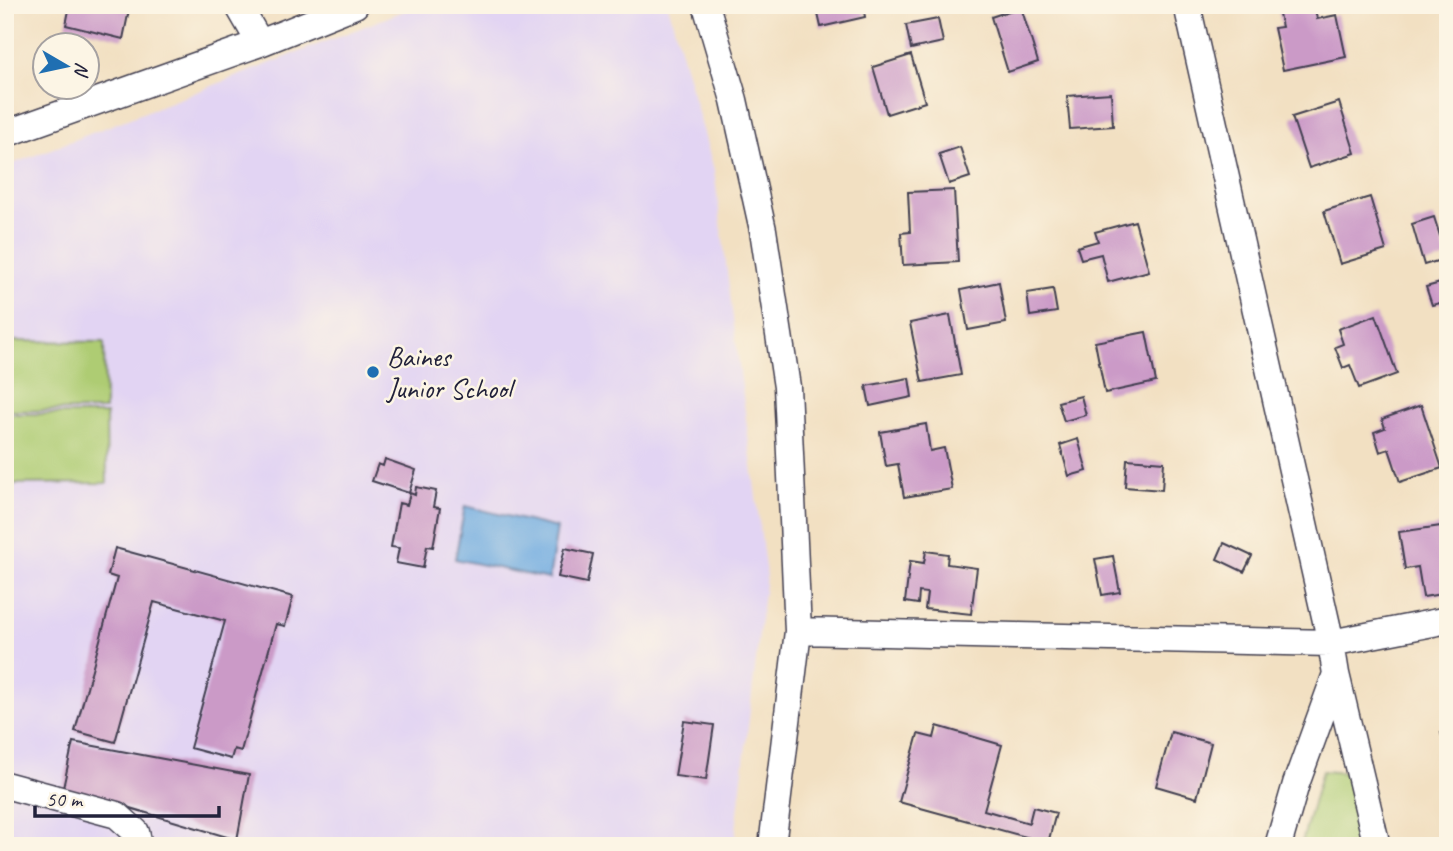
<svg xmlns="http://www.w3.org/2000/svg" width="1453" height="851" font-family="Caveat,sans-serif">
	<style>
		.built { fill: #e2d4f3 }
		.green { fill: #aecc73; stroke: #687757; stroke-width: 2 }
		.water { fill: #70abe1; stroke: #49668e; stroke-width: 2 }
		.building { fill: #cb9ac7 }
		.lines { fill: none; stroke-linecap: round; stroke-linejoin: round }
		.minor-casing { stroke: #413e4f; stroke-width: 29 }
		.minor { stroke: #fff; stroke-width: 26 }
		.poi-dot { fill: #1f6fb2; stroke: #fcf5e5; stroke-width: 2.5 }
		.labels { text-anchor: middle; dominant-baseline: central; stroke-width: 5; stroke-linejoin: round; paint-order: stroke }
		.poi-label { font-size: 28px; fill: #22223b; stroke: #fcf5e5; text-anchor: start }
	</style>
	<rect width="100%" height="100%" fill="#fcf5e5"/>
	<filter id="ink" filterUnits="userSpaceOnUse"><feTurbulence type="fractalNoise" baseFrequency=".0143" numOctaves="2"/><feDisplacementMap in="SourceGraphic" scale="14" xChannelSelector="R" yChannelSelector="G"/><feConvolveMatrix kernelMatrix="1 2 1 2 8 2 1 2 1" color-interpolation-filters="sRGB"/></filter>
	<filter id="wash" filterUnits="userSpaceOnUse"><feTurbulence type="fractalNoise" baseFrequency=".00686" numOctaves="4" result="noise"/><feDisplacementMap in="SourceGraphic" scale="28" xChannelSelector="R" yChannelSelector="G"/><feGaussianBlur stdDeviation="1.57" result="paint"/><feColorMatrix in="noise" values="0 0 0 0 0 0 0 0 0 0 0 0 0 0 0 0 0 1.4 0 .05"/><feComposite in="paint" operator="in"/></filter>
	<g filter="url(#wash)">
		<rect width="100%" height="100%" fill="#f2e0c2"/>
		<path class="built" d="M 419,5 L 668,5 L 714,170 L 766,575 L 734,846 L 5,846 L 5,167 Z"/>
		<path class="green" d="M 5,341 L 104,342 L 105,410 L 5,411 Z
			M 5,414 L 106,414 L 107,483 L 5,484 Z
			M 1322,771 L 1347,773 L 1364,846 L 1301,846 Z"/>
		<path class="water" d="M 465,506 L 557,528 L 549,579 L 455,559 Z"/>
		<g id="blocks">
			<path class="building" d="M 70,5 L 130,5 L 123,39 L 66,25 Z
				M 816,5 L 863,5 L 865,17 L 821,27 Z
				M 1277,5 L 1314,5 L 1317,19 L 1337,15 L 1346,57 L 1283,70 L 1274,28 L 1282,27 Z
				M 1021,7 L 1038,62 L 1008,72 L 991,17 Z
				M 938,19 L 943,42 L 911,49 L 906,25 Z
				M 911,55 L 925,102 L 887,114 L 873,67 Z
				M 1111,93 L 1113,126 L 1070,129 L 1067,96 Z
				M 1339,102 L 1355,153 L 1309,168 L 1292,117 Z
				M 960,147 L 970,177 L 949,184 L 939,154 Z
				M 954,190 L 958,262 L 903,265 L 901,233 L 910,232 L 908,192 Z
				M 1370,197 L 1386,250 L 1340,264 L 1324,211 Z
				M 1434,217 L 1447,258 L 1424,265 L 1412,224 Z
				M 1135,221 L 1149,271 L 1108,282 L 1101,254 L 1081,259 L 1077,247 L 1098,241 L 1095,232 Z
				M 999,282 L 1006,323 L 968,330 L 961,290 Z
				M 1444,282 L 1448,293 L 1448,301 L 1432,305 L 1426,287 Z
				M 1053,289 L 1057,312 L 1030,316 L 1027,293 Z
				M 950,315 L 961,375 L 922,382 L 910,323 Z
				M 1376,315 L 1397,374 L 1359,388 L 1350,365 L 1343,368 L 1335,347 L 1343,344 L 1338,329 Z
				M 1146,332 L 1156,382 L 1105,393 L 1095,342 Z
				M 909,378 L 912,397 L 870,406 L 866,386 Z
				M 1081,396 L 1086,415 L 1064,421 L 1058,402 Z
				M 1421,405 L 1442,468 L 1400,482 L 1389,449 L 1380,452 L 1374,432 L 1385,428 L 1382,419 Z
				M 926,424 L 930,451 L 944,448 L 952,489 L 904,497 L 898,464 L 886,466 L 880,432 Z
				M 1078,439 L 1087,471 L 1069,476 L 1060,445 Z
				M 385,459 L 416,470 L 409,493 L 372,481 L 378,464 L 383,466 Z
				M 1127,459 L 1164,462 L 1162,490 L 1125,487 Z
				M 416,487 L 436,491 L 433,507 L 440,508 L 433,547 L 427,546 L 423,568 L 396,563 L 399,548 L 391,547 L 399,503 L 407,505 L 410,493 L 415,495 Z
				M 1448,525 L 1448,593 L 1423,597 L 1418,567 L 1405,569 L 1399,532 Z
				M 1224,543 L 1252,556 L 1244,572 L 1217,559 Z
				M 115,548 L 293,597 L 285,626 L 276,624 L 241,751 L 234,749 L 231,759 L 190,748 L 225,621 L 154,602 L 115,742 L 75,731 L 117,578 L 108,575 Z
				M 565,548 L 593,554 L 587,583 L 558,577 Z
				M 926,551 L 948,554 L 947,564 L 977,568 L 971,614 L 925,609 L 927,593 L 919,592 L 918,604 L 905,602 L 910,561 L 924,563 Z
				M 1113,556 L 1120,592 L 1102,595 L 1095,559 Z
				M 684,721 L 714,725 L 706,780 L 675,776 Z
				M 937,726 L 1002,745 L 984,810 L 1029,823 L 1033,807 L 1056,813 L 1048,843 L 899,802 L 918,734 L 934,738 Z
				M 1171,732 L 1211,743 L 1197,798 L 1156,786 Z
				M 1448,732 L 1448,753 L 1447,753 L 1441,733 Z
				M 73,742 L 249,775 L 237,840 L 63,788 Z"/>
		</g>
	</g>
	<g filter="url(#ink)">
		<use href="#blocks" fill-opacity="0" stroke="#413e4f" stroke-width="2"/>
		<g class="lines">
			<g class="minor-casing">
				<path id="minor" d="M 238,5 L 260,43
					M 706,5 L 734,100 L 763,230 L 787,387 L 798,631 L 772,846
					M 1187,5 L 1331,643 L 1336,674 L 1377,846
					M 5,134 L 260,43 L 355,5
					M 798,631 L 1331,643 L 1448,620
					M 5,785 L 117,815 L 136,832 L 139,846
					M 1278,846 L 1296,784 L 1336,674"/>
			</g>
			<use href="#minor" class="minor"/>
		</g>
	</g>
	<circle class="poi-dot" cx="373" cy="372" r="7"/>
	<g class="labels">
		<g class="poi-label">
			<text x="387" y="356">Baines<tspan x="387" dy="32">Junior School</tspan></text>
		</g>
	</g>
	<rect width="1453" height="851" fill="none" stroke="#fcf5e5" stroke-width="28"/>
	<g transform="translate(66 66) rotate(99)"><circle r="33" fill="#fcf5e5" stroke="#a5a1a1" stroke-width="2"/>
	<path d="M0-5L12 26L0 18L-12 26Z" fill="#1f6fb2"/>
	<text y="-10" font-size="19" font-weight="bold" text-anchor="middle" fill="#22223b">N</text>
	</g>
	<path d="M35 806v10h184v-10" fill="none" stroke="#22223b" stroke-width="3.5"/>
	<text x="46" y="806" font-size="21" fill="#22223b" stroke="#fcf5e5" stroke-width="5" paint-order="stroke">50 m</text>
</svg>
